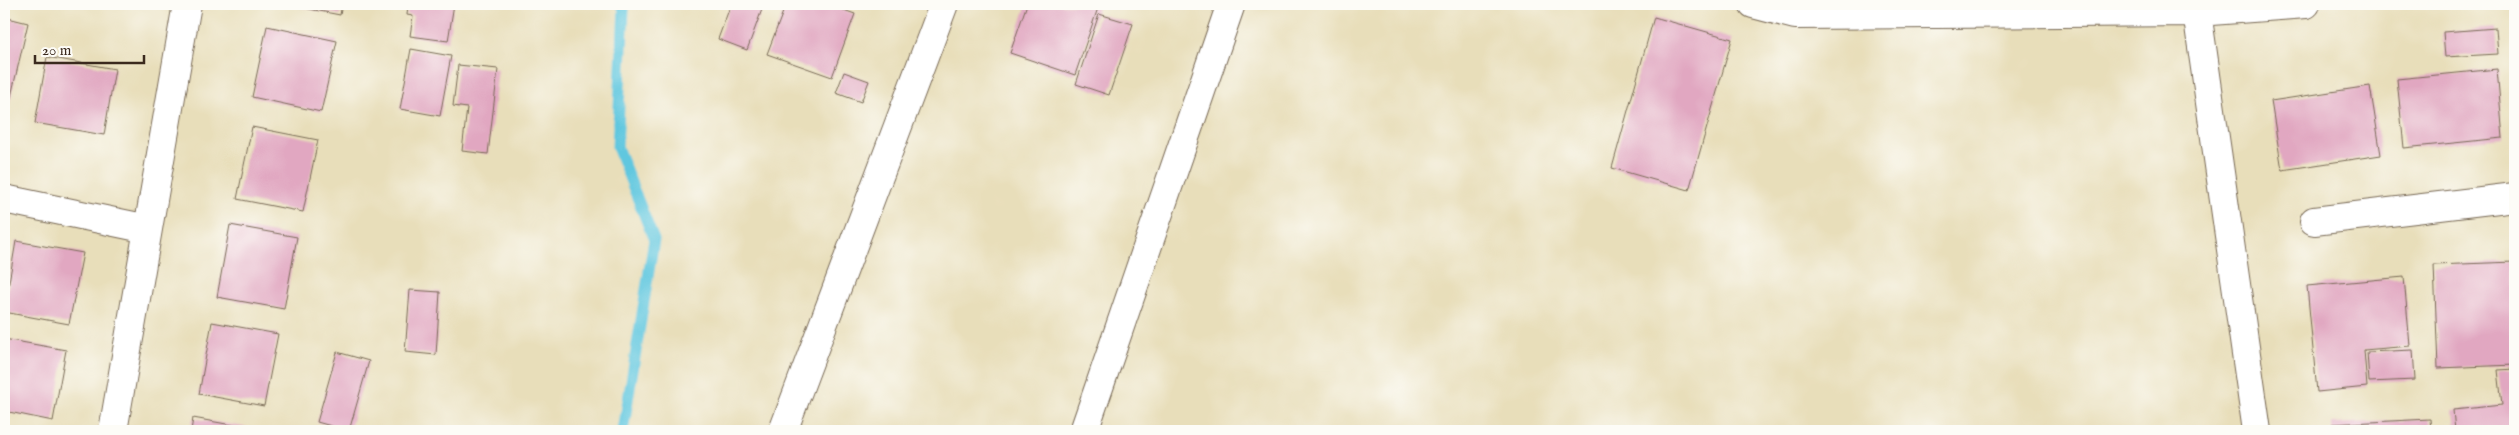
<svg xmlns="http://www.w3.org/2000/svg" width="2519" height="435" font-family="'IM FELL English',serif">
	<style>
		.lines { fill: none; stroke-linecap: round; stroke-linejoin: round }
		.stream { stroke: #61c7df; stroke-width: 11 }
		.building { fill: #e1a7c1 }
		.minor-casing { stroke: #786955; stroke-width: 30 }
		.tertiary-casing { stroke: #786955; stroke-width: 30 }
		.minor { stroke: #fff; stroke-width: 28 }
		.tertiary { stroke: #fff; stroke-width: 28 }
	</style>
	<rect width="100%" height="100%" fill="#fdfcf7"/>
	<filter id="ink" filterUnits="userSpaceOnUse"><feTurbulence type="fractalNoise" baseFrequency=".02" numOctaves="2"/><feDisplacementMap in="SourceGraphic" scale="10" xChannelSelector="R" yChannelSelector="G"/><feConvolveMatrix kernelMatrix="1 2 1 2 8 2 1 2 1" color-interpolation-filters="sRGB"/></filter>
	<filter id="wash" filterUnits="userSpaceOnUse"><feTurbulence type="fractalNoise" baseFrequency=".0096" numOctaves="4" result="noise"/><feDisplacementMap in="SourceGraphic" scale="20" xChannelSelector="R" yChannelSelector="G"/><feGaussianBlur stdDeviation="1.12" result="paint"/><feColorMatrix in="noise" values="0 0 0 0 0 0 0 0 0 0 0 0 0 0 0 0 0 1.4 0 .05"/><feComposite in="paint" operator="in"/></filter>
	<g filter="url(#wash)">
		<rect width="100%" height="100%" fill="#e8deba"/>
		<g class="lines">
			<path class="stream" d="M 621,4 L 624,9 L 617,147 L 654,240 L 623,431"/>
		</g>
		<g id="blocks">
			<path class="building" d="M 284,4 L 342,4 L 340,15 Z
				M 408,4 L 454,4 L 448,41 L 410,36 L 413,16 L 407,15 Z
				M 731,4 L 764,4 L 747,50 L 718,39 Z
				M 786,4 L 827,4 L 855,14 L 832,77 L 767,54 Z
				M 1027,4 L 1099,5 L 1075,75 L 1010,53 Z
				M 1099,14 L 1133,24 L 1109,95 L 1076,84 Z
				M 4,17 L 28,23 L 6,118 L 4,118 Z
				M 1654,17 L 1732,39 L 1689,190 L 1612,168 Z
				M 267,26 L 337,41 L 321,112 L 252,97 Z
				M 2496,28 L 2498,54 L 2445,57 L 2443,32 Z
				M 411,49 L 451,56 L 440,116 L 400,109 Z
				M 47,57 L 115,69 L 104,135 L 35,123 Z
				M 458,65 L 498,69 L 488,154 L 462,151 L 467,108 L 453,106 Z
				M 2497,69 L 2503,138 L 2404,148 L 2397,79 Z
				M 844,72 L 869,81 L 861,102 L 836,93 Z
				M 2370,86 L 2381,155 L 2282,170 L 2271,101 Z
				M 252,127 L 318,140 L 303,212 L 237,199 Z
				M 230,225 L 297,237 L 284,309 L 217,297 Z
				M 16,241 L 83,253 L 69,324 L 4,312 Z
				M 2515,262 L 2515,365 L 2438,368 L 2434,265 Z
				M 2404,277 L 2410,346 L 2364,350 L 2367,387 L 2317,392 L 2307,286 Z
				M 410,290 L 440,292 L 436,355 L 405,352 Z
				M 212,322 L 278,334 L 264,406 L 199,394 Z
				M 4,339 L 66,350 L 53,421 L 4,411 Z
				M 2413,350 L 2415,380 L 2369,382 L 2367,352 Z
				M 337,352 L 369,361 L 349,431 L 317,422 Z
				M 2515,369 L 2515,431 L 2455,431 L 2453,410 L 2502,405 L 2498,370 Z
				M 193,418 L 260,430 L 260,431 L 191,431 Z
				M 2430,419 L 2431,431 L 2332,431 L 2332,424 Z"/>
		</g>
	</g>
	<g filter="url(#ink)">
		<use href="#blocks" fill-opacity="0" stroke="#786955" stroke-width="1"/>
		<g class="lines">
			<g class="minor-casing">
				<path id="minor" d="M 1753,4 L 1795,15 L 2197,12 L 2306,4
					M 2197,12 L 2257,431
					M 4,199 L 148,229
					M 2314,221 L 2515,197
					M 113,431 L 187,4
					M 783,431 L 944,4"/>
			</g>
			<g class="tertiary-casing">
				<path id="tertiary" d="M 1084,431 L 1231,4"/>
			</g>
			<use href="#minor" class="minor"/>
			<use href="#tertiary" class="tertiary"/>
		</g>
	</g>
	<rect width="2519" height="435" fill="none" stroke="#fdfcf7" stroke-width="20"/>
	<path d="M35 55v8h109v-8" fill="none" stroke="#3b2a1e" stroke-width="2.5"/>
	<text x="42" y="55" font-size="15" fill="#3b2a1e" stroke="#fdfcf7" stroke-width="4" paint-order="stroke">20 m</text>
</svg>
